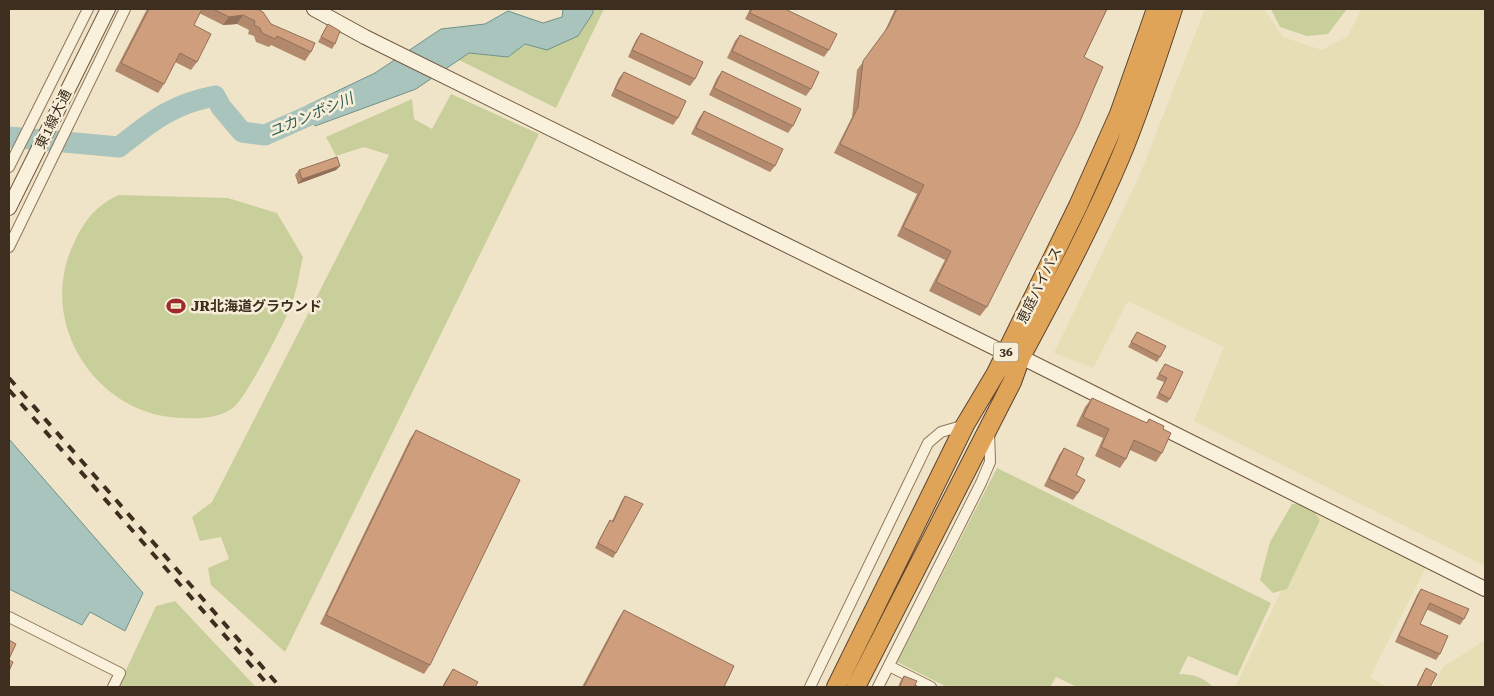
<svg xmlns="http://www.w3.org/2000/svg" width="1494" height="696" font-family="'Roboto Serif','Noto Sans JP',serif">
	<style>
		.farmland { fill: #e6deb5 }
		.green { fill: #c9cf9b }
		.water { fill: #a9c4bc; stroke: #6f938a }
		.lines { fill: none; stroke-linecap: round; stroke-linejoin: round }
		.river { stroke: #a9c4bc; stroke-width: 21 }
		.street-casing { stroke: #8d765c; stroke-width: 12 }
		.secondary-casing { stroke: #6f573f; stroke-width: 16 }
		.highway-casing { stroke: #5b4430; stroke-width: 20 }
		.street { stroke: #faf1dc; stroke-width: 10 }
		.secondary { stroke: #faf1dc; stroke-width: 14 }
		.highway { stroke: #e0a458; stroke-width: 18 }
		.rail { stroke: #3d2e20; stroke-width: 4; stroke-dasharray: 9 9; stroke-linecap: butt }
		.wall { fill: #b2896c }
		.shaded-wall { fill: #916f58 }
		.building { fill: #cf9f7d; stroke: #916f58 }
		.labels { text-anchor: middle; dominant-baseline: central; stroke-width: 5; stroke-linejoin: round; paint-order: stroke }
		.shield { fill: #f7eed8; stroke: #756857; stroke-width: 1 }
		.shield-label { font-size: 12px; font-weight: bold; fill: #3d2e20 }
		.street-label { font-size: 14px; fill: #3d2e20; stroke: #f7eed8 }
		.poi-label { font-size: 14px; font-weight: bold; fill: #3d2e20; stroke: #f7eed8; text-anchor: start }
		.water-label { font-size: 15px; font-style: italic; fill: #2f5d5a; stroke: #f7eed8 }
	</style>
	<rect width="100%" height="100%" fill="#f0e4c8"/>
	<path class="farmland" d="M 1205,9 L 1264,9 L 1283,37 L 1322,50 L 1348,36 L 1361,9 L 1485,9 L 1485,566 L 1194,421 L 1224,347 L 1128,301 L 1093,368 L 1054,353 L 1139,177 Z
		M 1320,510 L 1427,565 L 1370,677 L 1387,687 L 1235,687 Z
		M 1485,640 L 1485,687 L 1432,687 L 1443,667 Z"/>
	<path class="green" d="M 593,9 L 604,9 L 556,108 L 459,60 L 469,53 L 508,57 L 525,44 L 593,13 Z
		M 1271,9 L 1347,9 L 1328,34 L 1307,36 L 1280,27 Z
		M 451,94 L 539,134 L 285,652 L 211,585 L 208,568 L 229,559 L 221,537 L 200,541 L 192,517 L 212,502 L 389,155 L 364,147 L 336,156 L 326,137 L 412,99 L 414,119 L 432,129 Z
		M 119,195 L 228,198 L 277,213 L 303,257 C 299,273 297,292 290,308 C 283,326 247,396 234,407 C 221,418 201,419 184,418 C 97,418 35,322 74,243 C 84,221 96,205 119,195 Z
		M 997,468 L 1271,603 L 1237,676 L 1188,656 L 1179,674 C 1192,674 1204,677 1213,687 L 1077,687 L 1056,677 L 1050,687 L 947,687 L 897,662 Z
		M 1292,504 L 1309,504 L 1320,520 L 1287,589 L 1273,593 L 1260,580 L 1270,542 Z
		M 175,601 L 256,687 L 118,687 L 156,606 Z"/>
	<path class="water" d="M 563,9 L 593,9 L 593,13 L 578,36 L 547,50 L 525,44 L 508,57 L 469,53 L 416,89 L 315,126 L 306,106 L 375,73 L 441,29 L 485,24 L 508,11 L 543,23 L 562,17 Z
		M 9,439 L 143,593 L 125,631 L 90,612 L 82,625 L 9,589 Z"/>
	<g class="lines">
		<path class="river" d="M 9,137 L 119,147 C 152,121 172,104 215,96 L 221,107 L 242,132 L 265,135 L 335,104"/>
		<g class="street-casing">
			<path id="street" d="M 9,167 L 88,9
				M 9,247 L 125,9
				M 9,617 L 120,673 L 113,687
				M 889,666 L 931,687
				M 810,687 L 928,443 L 941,432 L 965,425
				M 878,687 L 981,483 L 990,462 L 989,431"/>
		</g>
		<g class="secondary-casing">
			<path id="secondary" d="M 314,9 L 365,37 L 1005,353 L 1021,357 L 1485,589
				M 9,208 L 108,9"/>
		</g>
		<g class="highway-casing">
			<path id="highway" d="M 836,687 L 965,425 L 996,373 L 1078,206 L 1119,114 L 1156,9
				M 856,687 L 1012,382 L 1021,357 C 1056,292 1092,225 1121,156 C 1141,108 1157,58 1173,9"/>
		</g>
		<use href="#street" class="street"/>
		<use href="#secondary" class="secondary"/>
		<use href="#highway" class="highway"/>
		<path class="rail" d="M 9,378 L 280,687
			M 9,390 L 270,687"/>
	</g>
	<path class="wall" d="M 147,9 L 257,9 L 271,24 L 311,52 L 305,61 L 271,45 L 269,47 L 256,42 L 254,36 L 248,34 L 249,30 L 237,24 L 223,25 L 199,13 L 194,25 L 197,62 L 191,70 L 175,62 L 164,84 L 158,93 L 115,71 Z
		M 750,9 L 785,9 L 829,50 L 824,57 L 745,19 Z
		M 895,9 L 1107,9 L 1084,57 L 987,307 L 980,316 L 929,291 L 945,260 L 897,236 L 917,194 L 834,153 L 852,117 L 857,70 L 883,35 Z
		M 328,24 L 335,44 L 332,49 L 318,42 Z
		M 641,33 L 695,79 L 690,86 L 628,57 L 636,40 Z
		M 740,35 L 811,89 L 806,96 L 727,58 L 735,41 Z
		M 722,71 L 793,126 L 788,133 L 709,95 L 717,78 Z
		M 624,72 L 678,118 L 673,125 L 611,96 L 619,78 Z
		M 704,111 L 775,166 L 770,172 L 691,134 L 699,118 Z
		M 340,166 L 336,170 L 298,184 L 295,175 L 299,170 Z
		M 1137,332 L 1160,357 L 1157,362 L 1128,347 Z
		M 1165,364 L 1170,399 L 1167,403 L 1156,398 L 1164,382 L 1156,379 Z
		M 1092,398 L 1146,423 L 1149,419 L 1163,429 L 1162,453 L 1156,462 L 1130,450 L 1126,459 L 1120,468 L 1095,456 L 1103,438 L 1076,426 L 1085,407 Z
		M 416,430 L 430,665 L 424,674 L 320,624 L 410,439 Z
		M 1064,448 L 1076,475 L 1078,493 L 1073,500 L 1044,486 L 1059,455 Z
		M 625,496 L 616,553 L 613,558 L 595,548 L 607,525 L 610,520 L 612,521 L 622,500 Z
		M 1421,589 L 1464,619 L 1460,625 L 1426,609 L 1420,624 L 1440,654 L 1436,660 L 1395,642 L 1417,595 Z
		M 624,610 L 724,687 L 582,687 L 618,619 Z
		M 1426,668 L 1430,687 L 1416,687 L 1423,673 Z
		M 453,669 L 475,687 L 442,687 L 447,678 Z
		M 904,676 L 914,687 L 898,687 L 901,680 Z"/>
	<path class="shaded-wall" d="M 243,15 L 237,24 L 223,25 L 229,17 Z
		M 340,166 L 336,170 L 298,184 L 302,179 Z"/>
	<path class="building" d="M 149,9 L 202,9 L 194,25 L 211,34 L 197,62 L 180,53 L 164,84 L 121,63 Z
		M 213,9 L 257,9 L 263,12 L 271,24 L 315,43 L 311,52 L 277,36 L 275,39 L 262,33 L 260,28 L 254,25 L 255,21 L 243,15 L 229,17 Z
		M 752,9 L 785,9 L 837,34 L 829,50 L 750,13 Z
		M 897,9 L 1107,9 L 1084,57 L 1103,67 L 1078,126 L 987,307 L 936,282 L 951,251 L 903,227 L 924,185 L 840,144 L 858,107 L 863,61 L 888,27 Z
		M 328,24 L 340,31 L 335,44 L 321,37 Z
		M 641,33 L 703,62 L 695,79 L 632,50 Z
		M 740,35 L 819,72 L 811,89 L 732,51 Z
		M 722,71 L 801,109 L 793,126 L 714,88 Z
		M 624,72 L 686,101 L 678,118 L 615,89 Z
		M 704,111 L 783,149 L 775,166 L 696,128 Z
		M 337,157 L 340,166 L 302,179 L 299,170 Z
		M 1137,332 L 1166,346 L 1160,357 L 1131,342 Z
		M 1165,364 L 1183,372 L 1170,399 L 1159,393 L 1167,378 L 1159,374 Z
		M 1092,398 L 1147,423 L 1149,419 L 1164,426 L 1163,429 L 1171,433 L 1162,453 L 1134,440 L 1126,459 L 1101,447 L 1109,429 L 1083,417 Z
		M 416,430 L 520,480 L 430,665 L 326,615 Z
		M 1064,448 L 1084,458 L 1076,475 L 1085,480 L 1078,493 L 1049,479 Z
		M 625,496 L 643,504 L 616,553 L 598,543 L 610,520 L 613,522 Z
		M 1421,589 L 1469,609 L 1464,619 L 1430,603 L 1420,624 L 1448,636 L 1440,654 L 1399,636 Z
		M 624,610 L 734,666 L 724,687 L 584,687 Z
		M 9,640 L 16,644 L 9,659 Z
		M 9,660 L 13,662 L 9,671 Z
		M 1426,668 L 1437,674 L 1430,687 L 1417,687 Z
		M 453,669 L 478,682 L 475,687 L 443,687 Z
		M 904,676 L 917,681 L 914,687 L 902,687 L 900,686 Z"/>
	<defs>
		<g id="stadium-bare" transform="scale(1.5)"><path d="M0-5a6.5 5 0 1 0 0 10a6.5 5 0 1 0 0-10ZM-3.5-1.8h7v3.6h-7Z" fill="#9e2a2b" stroke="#f7eed8" stroke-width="2.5" paint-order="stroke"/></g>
	</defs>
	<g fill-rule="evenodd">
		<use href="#stadium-bare" x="176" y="306"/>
	</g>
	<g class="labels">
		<rect class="shield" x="993.5" y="342.5" width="25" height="19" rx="4"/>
		<g class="shield-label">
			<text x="1006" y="352">36</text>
		</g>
		<g class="street-label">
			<text transform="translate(53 119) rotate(-64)">東1線大通</text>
			<text transform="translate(1039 285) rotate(-64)">恵庭バイパス</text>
		</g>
		<g class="poi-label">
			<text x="191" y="306">JR北海道グラウンド</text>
		</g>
		<g class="water-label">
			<text transform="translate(311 115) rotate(-23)">ユカンボシ川</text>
		</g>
	</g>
	<rect width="1494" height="696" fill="none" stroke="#3d2e20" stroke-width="20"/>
</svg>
